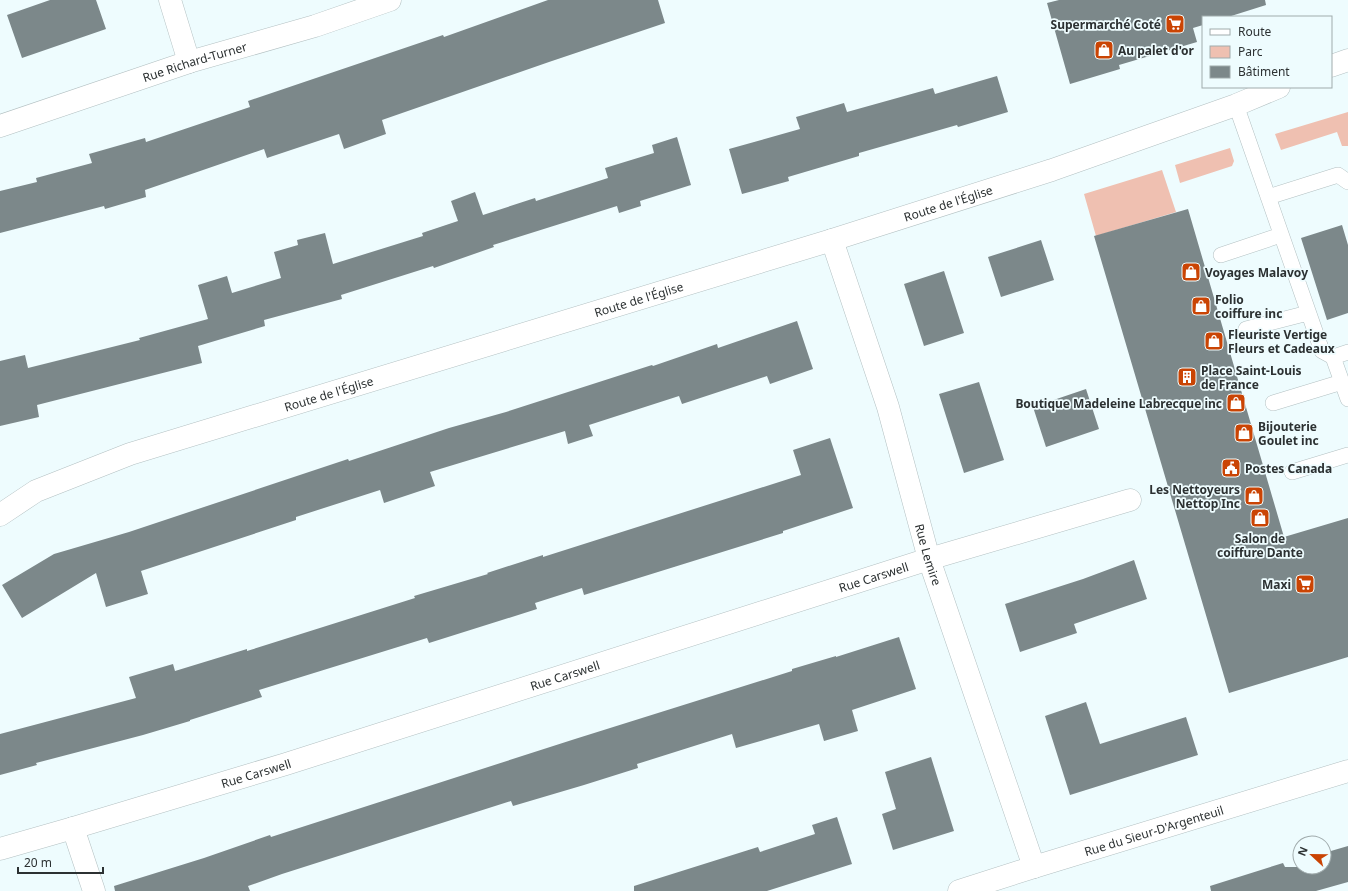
<svg xmlns="http://www.w3.org/2000/svg" width="1348" height="891" font-family="'Noto Sans',sans-serif">
	<style>
		.green { fill: #efc0b1 }
		.building { fill: #7c888a }
		.lines { fill: none; stroke-linecap: round; stroke-linejoin: round }
		.service-casing { stroke: #b3c0c2; stroke-width: 16 }
		.minor-casing { stroke: #b3c0c2; stroke-width: 23 }
		.tertiary-casing { stroke: #b3c0c2; stroke-width: 23 }
		.service { stroke: #fff; stroke-width: 15 }
		.minor { stroke: #fff; stroke-width: 22 }
		.tertiary { stroke: #fff; stroke-width: 22 }
		.labels { text-anchor: middle; dominant-baseline: central; stroke-width: 3.5; stroke-linejoin: round; paint-order: stroke }
		.poi-label { font-size: 12px; font-weight: bold; fill: #2c3132; stroke: #eefcfe; text-anchor: start }
		.street-label { font-size: 12px; fill: #2c3132; stroke: #eefcfe }
	</style>
	<rect width="100%" height="100%" fill="#eefcfe"/>
	<path class="green" d="M 1348,112 L 1348,146 L 1342,146 L 1337,132 L 1281,150 L 1275,134 Z
		M 1230,148 L 1234,161 L 1232,166 L 1180,183 L 1175,165 Z
		M 1162,170 L 1176,212 L 1096,236 L 1084,194 Z"/>
	<path class="building" d="M 50,0 L 96,0 L 106,29 L 22,58 L 7,15 Z
		M 548,0 L 658,0 L 665,23 L 549,62 L 382,120 L 386,134 L 344,149 L 339,134 L 267,158 L 264,149 L 145,190 L 146,197 L 105,209 L 104,206 L 0,233 L 0,191 L 37,182 L 36,178 L 92,163 L 89,154 L 145,138 L 146,142 L 250,107 L 248,101 L 443,35 L 444,37 Z
		M 1059,0 L 1265,0 L 1266,5 L 1228,17 L 1203,17 L 1203,25 L 1193,28 L 1197,42 L 1119,65 L 1120,69 L 1070,84 L 1047,3 Z
		M 997,76 L 1008,112 L 958,127 L 957,125 L 859,153 L 859,156 L 788,177 L 789,181 L 742,194 L 729,149 L 800,129 L 796,117 L 844,103 L 847,112 L 933,88 L 935,94 Z
		M 677,137 L 691,185 L 640,201 L 641,206 L 619,213 L 617,206 L 493,245 L 494,247 L 434,268 L 433,266 L 341,295 L 342,299 L 264,320 L 265,326 L 198,346 L 202,363 L 37,405 L 39,417 L 0,426 L 0,361 L 25,355 L 28,368 L 140,340 L 139,338 L 208,319 L 198,285 L 227,276 L 232,293 L 281,278 L 274,252 L 298,245 L 297,240 L 325,233 L 333,264 L 423,236 L 422,233 L 458,221 L 451,201 L 475,192 L 483,215 L 535,198 L 536,201 L 608,178 L 605,168 L 654,153 L 652,145 Z
		M 1188,209 L 1284,537 L 1348,518 L 1348,657 L 1229,693 L 1094,236 Z
		M 1342,225 L 1348,245 L 1348,313 L 1327,320 L 1301,238 Z
		M 1041,240 L 1054,280 L 1001,297 L 988,257 Z
		M 944,271 L 964,333 L 924,346 L 904,284 Z
		M 797,321 L 813,369 L 770,384 L 767,376 L 682,404 L 679,396 L 589,425 L 593,436 L 568,444 L 565,431 L 430,472 L 435,486 L 384,503 L 380,490 L 296,517 L 296,520 L 141,571 L 148,594 L 106,607 L 96,573 L 22,618 L 2,585 L 54,554 L 129,532 L 348,459 L 349,461 L 449,428 L 506,412 L 652,365 L 653,366 L 717,344 L 718,348 Z
		M 979,382 L 1004,460 L 964,473 L 939,394 Z
		M 1086,389 L 1099,429 L 1046,447 L 1033,407 Z
		M 830,438 L 853,508 L 783,531 L 783,533 L 584,595 L 582,588 L 535,603 L 537,609 L 429,643 L 427,638 L 259,690 L 262,697 L 190,720 L 190,721 L 143,735 L 36,763 L 37,765 L 0,775 L 0,734 L 136,698 L 129,677 L 173,664 L 175,671 L 247,649 L 247,651 L 415,598 L 414,596 L 488,574 L 487,573 L 543,555 L 543,557 L 801,475 L 793,450 Z
		M 1134,560 L 1147,599 L 1074,624 L 1077,633 L 1020,652 L 1005,604 L 1083,579 Z
		M 899,637 L 916,689 L 852,710 L 858,731 L 824,741 L 819,724 L 736,748 L 732,734 L 637,764 L 638,768 L 584,785 L 513,806 L 511,801 L 282,874 L 248,886 L 250,891 L 115,891 L 114,886 L 204,858 L 270,835 L 271,837 L 575,739 L 792,671 L 792,669 L 836,656 L 836,657 Z
		M 1086,702 L 1100,744 L 1186,717 L 1198,755 L 1070,795 L 1045,716 Z
		M 931,757 L 954,831 L 893,850 L 882,814 L 896,809 L 885,772 Z
		M 837,817 L 852,864 L 767,891 L 634,891 L 634,886 L 758,847 L 760,852 L 815,834 L 812,825 Z
		M 1348,846 L 1348,882 L 1316,891 L 1211,891 L 1210,886 L 1283,863 L 1285,867 L 1324,867 L 1324,853 Z"/>
	<g class="lines">
		<g class="service-casing">
			<path id="service" d="M 1236,105 L 1322,351 L 1333,357 L 1348,399
				M 1268,197 L 1338,175 L 1348,182
				M 1221,255 L 1281,235
				M 1246,329 L 1308,313
				M 1333,357 L 1348,352
				M 1273,403 L 1342,382
				M 1292,472 L 1348,455"/>
		</g>
		<g class="minor-casing">
			<g id="minor">
				<path d="M 170,0 L 189,62"/>
				<path id="s1" d="M 0,126 L 189,62 L 315,26 L 390,0"/>
				<path id="s2" d="M 832,240 L 888,407 L 929,559 L 1034,867"/>
				<path d="M 73,828 L 94,891"/>
				<path id="s3" d="M 0,849 L 73,828 L 286,764 L 929,559 L 1130,500"/>
				<path id="s4" d="M 959,891 L 1034,867 L 1348,771"/>
			</g>
		</g>
		<g class="tertiary-casing">
			<g id="tertiary">
				<path d="M 1331,66 L 1348,60"/>
				<path id="s5" d="M 0,515 L 36,491 L 130,454 L 832,240 L 1052,170 L 1236,105 L 1279,87"/>
			</g>
		</g>
		<use href="#service" class="service"/>
		<use href="#minor" class="minor"/>
		<use href="#tertiary" class="tertiary"/>
	</g>
	<defs>
		<g id="supermarket-square" transform="scale(1)"><rect x="-9" y="-9" width="18" height="18" rx="4" fill="#ca4404" stroke="#eefcfe"/><path d="M-6-5.5h2.5l.6 2H6L4.5 2H-2.5L-4.4-4H-6ZM-1.5 3.2a1.3 1.3 0 1 0 .1 0ZM3 3.2a1.3 1.3 0 1 0 .1 0Z" fill="#fff"/></g>
		<g id="shop-square" transform="scale(1)"><rect x="-9" y="-9" width="18" height="18" rx="4" fill="#ca4404" stroke="#eefcfe"/><path d="M-5-2.5h2.3a2.7 3.5 0 0 1 5.4 0H5L5.5 6h-11ZM-1.5-2.5h3a1.5 2.3 0 0 0-3 0Z" fill="#fff"/></g>
		<g id="building-square" transform="scale(1)"><rect x="-9" y="-9" width="18" height="18" rx="4" fill="#ca4404" stroke="#eefcfe"/><path d="M-4-6H4V6H1V3H-1V6H-4ZM-2.5-4.3h1.7v1.8h-1.7ZM.8-4.3h1.7v1.8H.8ZM-2.5-1h1.7V.8h-1.7ZM.8-1h1.7V.8H.8Z" fill="#fff"/></g>
		<g id="civic-square" transform="scale(1)"><rect x="-9" y="-9" width="18" height="18" rx="4" fill="#ca4404" stroke="#eefcfe"/><path d="M-.6-6.5H3V-4.5H.6V-3L4-1V1h2V6H-6V1h2V-1L-.6-3ZM-1.2 2.5V6h2.4V2.5Z" fill="#fff"/></g>
	</defs>
	<g fill-rule="evenodd">
		<use href="#supermarket-square" x="1175" y="24"/>
		<use href="#shop-square" x="1104" y="50"/>
		<use href="#shop-square" x="1191" y="272"/>
		<use href="#shop-square" x="1201" y="306"/>
		<use href="#shop-square" x="1214" y="341"/>
		<use href="#building-square" x="1187" y="377"/>
		<use href="#shop-square" x="1236" y="403"/>
		<use href="#shop-square" x="1244" y="433"/>
		<use href="#civic-square" x="1231" y="468"/>
		<use href="#shop-square" x="1254" y="496"/>
		<use href="#shop-square" x="1260" y="518"/>
		<use href="#supermarket-square" x="1305" y="584"/>
	</g>
	<g class="labels">
		<g class="poi-label">
			<text x="1161" y="24" text-anchor="end">Supermarché Coté</text>
			<text x="1118" y="50">Au palet d'or</text>
			<text x="1205" y="272">Voyages Malavoy</text>
			<text x="1215" y="299">Folio<tspan x="1215" dy="14">coiffure inc</tspan></text>
			<text x="1228" y="334">Fleuriste Vertige<tspan x="1228" dy="14">Fleurs et Cadeaux</tspan></text>
			<text x="1201" y="370">Place Saint-Louis<tspan x="1201" dy="14">de France</tspan></text>
			<text x="1222" y="403" text-anchor="end">Boutique Madeleine Labrecque inc</text>
			<text x="1258" y="426">Bijouterie<tspan x="1258" dy="14">Goulet inc</tspan></text>
			<text x="1245" y="468">Postes Canada</text>
			<text x="1240" y="489" text-anchor="end">Les Nettoyeurs<tspan x="1240" dy="14">Nettop Inc</tspan></text>
			<text x="1260" y="538" text-anchor="middle">Salon de<tspan x="1260" dy="14">coiffure Dante</tspan></text>
			<text x="1291" y="584" text-anchor="end">Maxi</text>
		</g>
		<g class="street-label">
			<text stroke="none"><textPath href="#s1" startOffset="205">Rue Richard-Turner</textPath></text>
			<text stroke="none"><textPath href="#s5" startOffset="1000">Route de l'Église</textPath></text>
			<text stroke="none"><textPath href="#s5" startOffset="676">Route de l'Église</textPath></text>
			<text stroke="none"><textPath href="#s5" startOffset="352">Route de l'Église</textPath></text>
			<text stroke="none"><textPath href="#s2" startOffset="329">Rue Lemire</textPath></text>
			<text stroke="none"><textPath href="#s3" startOffset="915">Rue Carswell</textPath></text>
			<text stroke="none"><textPath href="#s3" startOffset="591">Rue Carswell</textPath></text>
			<text stroke="none"><textPath href="#s3" startOffset="267">Rue Carswell</textPath></text>
			<text stroke="none"><textPath href="#s4" startOffset="204">Rue du Sieur-D'Argenteuil</textPath></text>
		</g>
	</g>
	<rect x="1202" y="16" width="130" height="72" fill="#eefcfe" stroke="#a0abac"/>
	<rect x="1210" y="29" width="20" height="6" fill="#ffffff" stroke="#a0abac"/>
	<text x="1238" y="36" font-size="12" fill="#2c3132">Route</text>
	<rect x="1210" y="46" width="20" height="12" fill="#efc0b1" stroke="#a0abac"/>
	<text x="1238" y="56" font-size="12" fill="#2c3132">Parc</text>
	<rect x="1210" y="66" width="20" height="12" fill="#7c888a" stroke="#a0abac"/>
	<text x="1238" y="76" font-size="12" fill="#2c3132">Bâtiment</text>
	<g transform="translate(1312 855) rotate(292)"><circle r="19" fill="#eefcfe" stroke="#a0abac"/>
	<path d="M0-3L7 15L0 10L-7 15Z" fill="#ca4404"/>
	<text y="-6" font-size="11" font-weight="bold" text-anchor="middle" fill="#2c3132">N</text>
	</g>
	<path d="M18 867v6h85v-6" fill="none" stroke="#2c3132" stroke-width="2"/>
	<text x="24" y="867" font-size="12" fill="#2c3132" stroke="#eefcfe" stroke-width="3" paint-order="stroke">20 m</text>
</svg>
